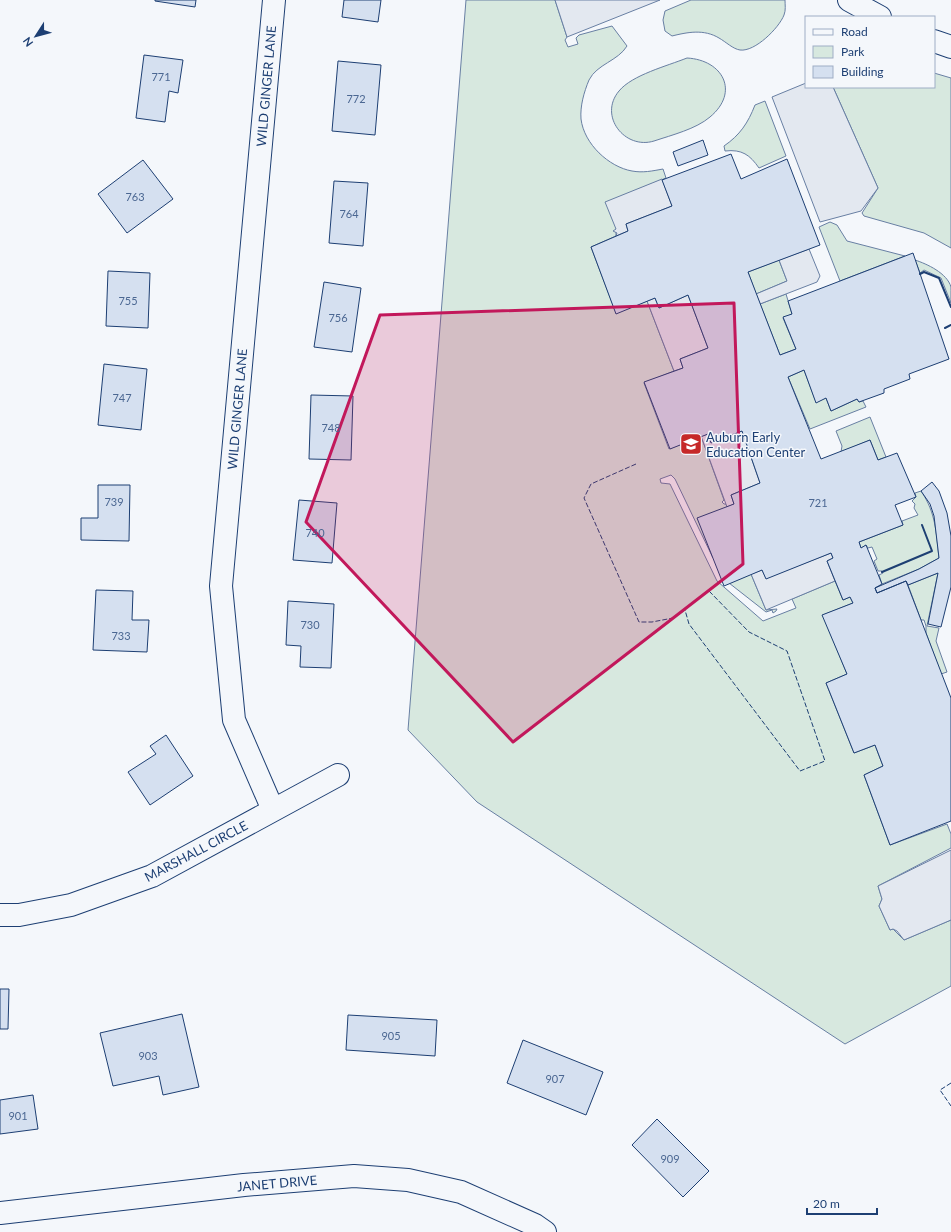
<svg xmlns="http://www.w3.org/2000/svg" width="951" height="1232" font-family="Lato,sans-serif">
	<style>
		.green { fill: #d7e8df; stroke: #687fa3 }
		.parking { fill: #e3e8f0; stroke: #687fa3 }
		.building { fill: #d5e0f0; stroke: #1d3f73 }
		.lines { fill: none; stroke-linecap: round; stroke-linejoin: round }
		.minor-casing { stroke: #1d3f73; stroke-width: 24 }
		.major-casing { stroke: #1d3f73; stroke-width: 24 }
		.minor { stroke: #f4f7fb; stroke-width: 22 }
		.major { stroke: #f4f7fb; stroke-width: 22 }
		.fence { stroke: #1d3f73; stroke-width: 1; stroke-dasharray: 5 2; stroke-linecap: butt }
		.wall { stroke: #1d3f73; stroke-width: 2 }
		.marked { fill: #c2185b; fill-opacity: 0.2; stroke: #c2185b; stroke-width: 3; stroke-linejoin: round }
		.labels { text-anchor: middle; dominant-baseline: central; stroke-width: 3; stroke-linejoin: round; paint-order: stroke }
		.number-label { font-size: 11px; fill: #4b6792 }
		.street-label { font-size: 13px; fill: #1d3f73; stroke: #f4f7fb }
		.poi-label { font-size: 13px; fill: #1d3f73; stroke: #f4f7fb; text-anchor: start }
	</style>
	<rect width="100%" height="100%" fill="#f4f7fb"/>
	<path class="green" d="M 466,0 L 555,0 L 567,37 L 565,40 L 568,47 L 578,44 L 576,38 L 579,35 L 612,26 L 627,46 C 618,61 597,64 589,80 C 584,92 580,106 581,119 C 584,144 609,167 632,171 C 643,173 652,171 663,169 L 666,178 L 639,189 L 616,229 L 616,236 L 591,247 L 616,313 L 647,301 L 674,371 L 644,383 L 669,449 L 701,436 L 724,500 L 722,502 L 724,504 L 726,504 L 727,507 L 713,558 L 675,479 L 671,475 L 660,479 L 661,483 L 670,484 L 717,581 L 763,621 L 796,608 L 792,599 L 835,581 L 843,600 L 850,597 L 853,603 L 823,615 L 847,674 L 826,683 L 854,753 L 875,745 L 883,766 L 864,775 L 890,845 L 947,824 L 951,834 L 951,848 L 878,886 L 882,899 L 879,906 L 890,930 L 893,929 L 904,940 L 951,920 L 951,986 L 845,1044 L 477,802 L 408,730 Z
		M 691,0 L 785,0 C 785,5 786,10 784,15 C 779,28 755,52 740,50 C 733,49 726,42 719,38 C 704,29 688,32 672,36 L 665,31 L 663,20 L 665,11 Z
		M 687,58 C 723,60 740,92 710,117 C 696,129 672,135 654,141 C 625,150 598,116 619,91 C 632,75 667,66 687,58 Z
		M 934,73 L 951,78 L 951,248 L 924,233 L 864,216 L 862,213 L 878,188 L 833,87 L 934,87 Z
		M 765,101 L 786,156 L 759,168 C 750,155 742,149 725,151 L 724,146 C 740,135 748,123 755,105 Z
		M 830,222 L 837,225 L 847,241 L 905,256 L 840,281 L 819,227 Z
		M 779,260 L 787,281 L 756,294 L 748,272 Z
		M 915,260 C 927,264 947,273 951,287 C 951,291 951,299 951,303 L 941,278 L 924,270 L 920,273 Z
		M 786,294 L 792,314 L 783,318 L 796,349 L 780,355 L 760,304 Z
		M 804,370 L 816,402 L 826,398 L 831,411 L 857,399 L 859,402 L 863,401 L 866,407 L 810,429 L 788,377 Z
		M 870,417 L 886,457 L 878,460 L 870,440 L 841,452 L 842,446 L 836,431 Z
		M 921,491 C 936,513 936,532 939,558 L 919,569 L 882,584 L 879,575 L 883,573 L 882,571 L 878,571 L 874,561 L 877,559 L 872,547 L 868,548 L 866,545 L 861,548 L 859,542 L 903,525 L 902,521 L 918,515 L 914,508 L 915,504 L 912,501 L 916,497 L 915,493 Z
		M 938,573 L 927,626 L 939,628 L 936,641 L 947,672 L 941,674 L 926,633 L 926,626 L 924,620 L 921,620 L 908,585 Z
		M 751,574 L 766,610 L 777,609 L 776,611 L 773,613 L 772,610 L 766,612 L 729,583 Z"/>
	<path class="parking" d="M 555,0 L 660,0 L 567,37 Z
		M 806,83 L 806,87 L 833,87 L 878,188 L 861,211 L 820,222 L 772,97 Z
		M 662,179 L 672,206 L 626,224 L 628,231 L 616,236 L 617,233 L 613,231 L 616,229 L 605,202 Z
		M 809,249 L 820,276 L 817,282 L 760,304 L 756,294 L 787,281 L 779,260 Z
		M 688,295 L 708,348 L 680,359 L 683,368 L 674,371 L 647,301 L 655,298 L 659,308 Z
		M 742,431 L 760,483 L 731,495 L 734,504 L 727,507 L 701,436 L 708,434 Z
		M 831,553 L 833,558 L 827,561 L 835,581 L 766,610 L 751,574 L 762,570 L 766,578 Z
		M 951,850 L 951,920 L 904,940 L 897,931 L 893,929 L 890,930 L 879,906 L 882,899 L 878,886 Z"/>
	<path class="building" d="M 155,0 L 196,0 L 195,7 L 155,1 Z
		M 344,0 L 381,0 L 378,22 L 342,17 Z
		M 144,55 L 183,60 L 178,93 L 169,91 L 165,122 L 136,118 Z
		M 338,61 L 381,65 L 375,135 L 332,131 Z
		M 703,140 L 708,155 L 678,166 L 673,152 Z
		M 731,154 L 741,179 L 787,159 L 820,245 L 748,272 L 780,355 L 796,349 L 783,317 L 792,314 L 788,301 L 913,253 L 949,359 L 909,374 L 910,379 L 884,389 L 884,393 L 859,402 L 857,399 L 831,411 L 826,398 L 816,403 L 804,370 L 788,377 L 821,459 L 870,440 L 878,460 L 897,453 L 916,497 L 895,505 L 903,525 L 859,542 L 861,548 L 866,545 L 882,584 L 875,588 L 877,593 L 906,581 L 951,698 L 951,821 L 890,845 L 864,775 L 883,766 L 875,745 L 854,753 L 826,683 L 847,674 L 822,615 L 853,603 L 850,597 L 843,600 L 827,561 L 833,558 L 831,553 L 766,579 L 762,570 L 724,586 L 697,518 L 734,504 L 731,495 L 760,483 L 742,431 L 711,443 L 708,434 L 670,449 L 644,382 L 683,368 L 680,359 L 708,348 L 688,295 L 659,308 L 655,298 L 616,314 L 591,247 L 628,231 L 626,224 L 672,206 L 662,180 Z
		M 143,160 L 173,199 L 127,233 L 98,194 Z
		M 334,181 L 368,183 L 363,246 L 329,243 Z
		M 108,271 L 150,273 L 148,328 L 106,326 Z
		M 324,282 L 361,288 L 352,352 L 314,347 Z
		M 104,364 L 147,369 L 141,430 L 98,425 Z
		M 311,395 L 353,396 L 351,460 L 309,459 Z
		M 932,482 L 939,491 L 947,513 L 951,536 L 951,587 L 941,627 L 928,624 L 938,573 L 908,585 L 906,581 L 877,593 L 875,588 L 919,569 L 939,558 L 934,516 L 930,504 L 921,491 Z
		M 98,485 L 130,485 L 129,541 L 81,540 L 81,518 L 98,518 Z
		M 299,500 L 337,503 L 332,563 L 293,560 Z
		M 96,590 L 133,591 L 132,620 L 149,620 L 147,652 L 93,650 Z
		M 288,601 L 334,604 L 331,668 L 300,667 L 301,646 L 286,645 Z
		M 166,735 L 193,776 L 150,805 L 128,772 L 156,754 L 150,746 Z
		M 0,989 L 9,989 L 8,1029 L 0,1029 Z
		M 182,1014 L 199,1087 L 163,1095 L 159,1076 L 113,1086 L 100,1033 Z
		M 348,1015 L 437,1020 L 435,1056 L 346,1050 Z
		M 523,1040 L 603,1072 L 586,1115 L 507,1083 Z
		M 33,1095 L 38,1129 L 0,1134 L 0,1100 Z
		M 657,1119 L 709,1171 L 683,1197 L 632,1145 Z"/>
	<g class="lines">
		<g class="minor-casing">
			<path id="minor" d="M 273,810 L 234,720 L 221,586 L 274,0
				M 0,915 L 19,915 L 71,905 L 152,876 L 338,775
				M 0,1213 L 244,1185 L 354,1176 L 408,1180 L 461,1192 L 535,1225 L 545,1232"/>
		</g>
		<g class="major-casing">
			<path id="major" d="M 849,0 L 880,17
				M 934,41 L 951,47"/>
		</g>
		<use href="#minor" class="minor"/>
		<use href="#major" class="major"/>
		<path class="fence" d="M 636,464 L 591,484 L 584,498 L 639,622 L 652,622 L 673,618 L 685,610 L 689,624 L 800,771 L 825,761 L 787,651 L 749,632 L 709,591
			M 951,1083 L 940,1090 L 951,1106"/>
		<path class="wall" d="M 920,274 L 924,272 L 939,278 L 951,307
			M 945,328 L 951,325
			M 882,572 L 932,551 L 922,525"/>
	</g>
	<path class="marked" d="M 734,303 L 743,564 L 513,742 L 306,522 L 380,315 Z"/>
	<defs>
		<g id="school-square" transform="scale(1.15)"><rect x="-9" y="-9" width="18" height="18" rx="4" fill="#c62828" stroke="#f4f7fb"/><path d="M0-5L7-2L0 1L-7-2ZM-4 1L0 2.5L4 1V4Q0 6-4 4Z" fill="#fff"/></g>
	</defs>
	<g fill-rule="evenodd">
		<use href="#school-square" x="691" y="444"/>
	</g>
	<g class="labels">
		<g class="number-label">
			<text x="161" y="76">771</text>
			<text x="356" y="98">772</text>
			<text x="135" y="196">763</text>
			<text x="349" y="213">764</text>
			<text x="128" y="300">755</text>
			<text x="338" y="317">756</text>
			<text x="122" y="397">747</text>
			<text x="331" y="427">748</text>
			<text x="114" y="501">739</text>
			<text x="818" y="502">721</text>
			<text x="315" y="532">740</text>
			<text x="310" y="624">730</text>
			<text x="121" y="635">733</text>
			<text x="391" y="1035">905</text>
			<text x="148" y="1055">903</text>
			<text x="555" y="1078">907</text>
			<text x="18" y="1115">901</text>
			<text x="670" y="1158">909</text>
		</g>
		<g class="street-label">
			<text transform="translate(266 86) rotate(-85)">WILD GINGER LANE</text>
			<text transform="translate(237 409) rotate(-85)">WILD GINGER LANE</text>
			<text transform="translate(196 851) rotate(-28)">MARSHALL CIRCLE</text>
			<text transform="translate(277 1183) rotate(-5)">JANET DRIVE</text>
		</g>
		<g class="poi-label">
			<text x="706" y="437">Auburn Early<tspan x="706" dy="15">Education Center</tspan></text>
		</g>
	</g>
	<rect x="805" y="16" width="130" height="72" fill="#f4f7fb" stroke="#9eadc5"/>
	<rect x="813" y="29" width="20" height="6" fill="#f4f7fb" stroke="#9eadc5"/>
	<text x="841" y="36" font-size="12" fill="#1d3f73">Road</text>
	<rect x="813" y="46" width="20" height="12" fill="#d7e8df" stroke="#9eadc5"/>
	<text x="841" y="56" font-size="12" fill="#1d3f73">Park</text>
	<rect x="813" y="66" width="20" height="12" fill="#d5e0f0" stroke="#9eadc5"/>
	<text x="841" y="76" font-size="12" fill="#1d3f73">Building</text>
	<g transform="translate(36 36) rotate(234)" stroke="#f4f7fb" stroke-width="3" paint-order="stroke">
	<path d="M0-3L7 15L0 10L-7 15Z" fill="#1d3f73"/>
	<text y="-6" font-size="11" font-weight="bold" text-anchor="middle" fill="#1d3f73">N</text>
	</g>
	<path d="M807 1208v6h70v-6" fill="none" stroke="#1d3f73" stroke-width="2"/>
	<text x="813" y="1208" font-size="12" fill="#1d3f73" stroke="#f4f7fb" stroke-width="3" paint-order="stroke">20 m</text>
</svg>
